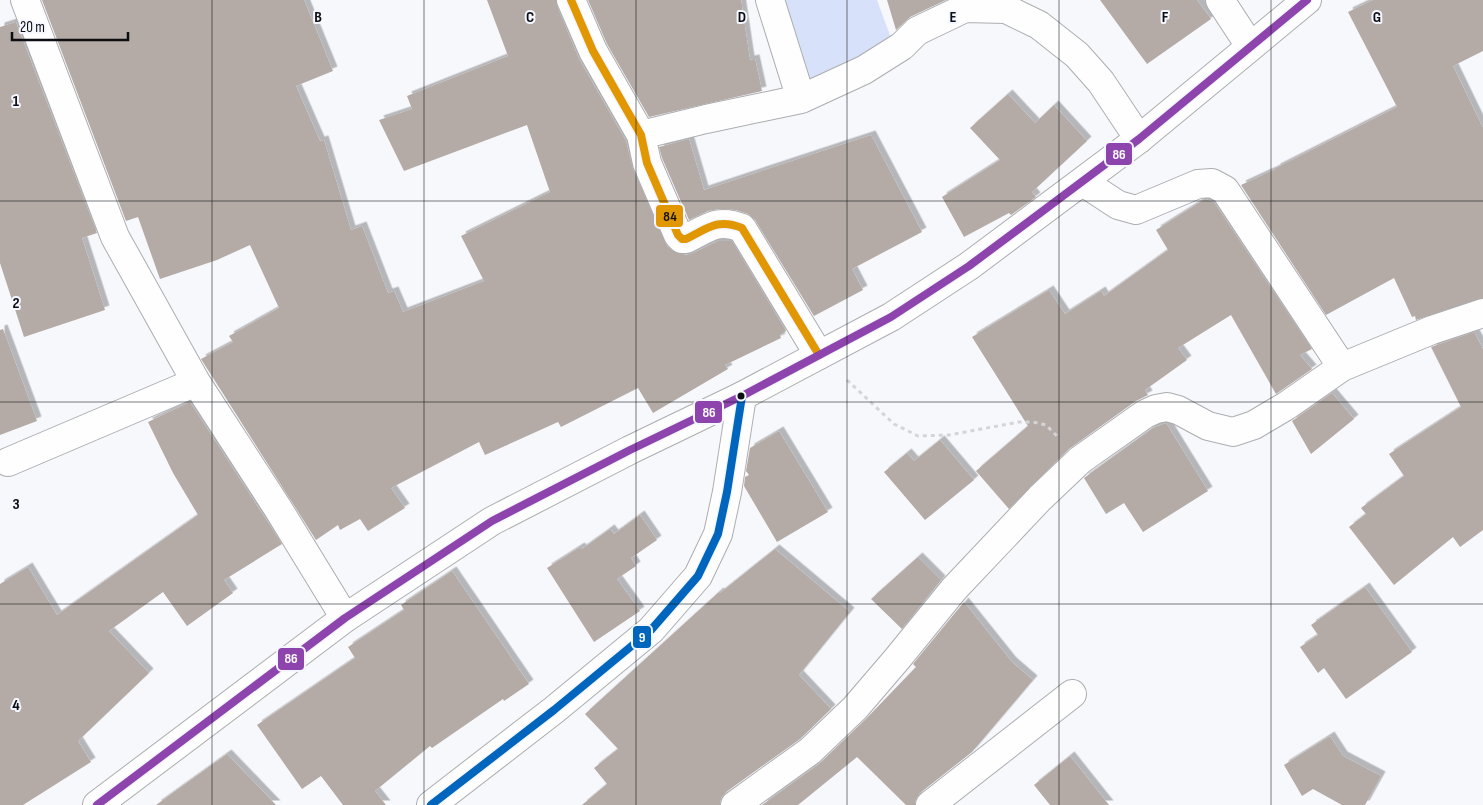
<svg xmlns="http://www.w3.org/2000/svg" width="1483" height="805" font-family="'Sofia Sans Condensed',sans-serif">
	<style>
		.green { fill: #d7e1fa }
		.building { fill: #b4aaa6; filter: url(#shadow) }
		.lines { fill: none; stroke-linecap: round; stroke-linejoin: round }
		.street-casing { stroke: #acadb0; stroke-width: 30 }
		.secondary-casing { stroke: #acadb0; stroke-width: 30 }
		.path { stroke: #d5d5d7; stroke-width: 3; stroke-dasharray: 4 4; stroke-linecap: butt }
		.street { stroke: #fefeff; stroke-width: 28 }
		.secondary { stroke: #fefeff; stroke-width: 28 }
		.bus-1-casing { stroke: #f4f7ff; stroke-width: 11 }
		.bus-2-casing { stroke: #f4f7ff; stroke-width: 11 }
		.bus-3-casing { stroke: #f4f7ff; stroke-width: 11 }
		.bus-1 { stroke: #e09702; stroke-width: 8 }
		.bus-2 { stroke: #8e44ad; stroke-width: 8 }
		.bus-3 { stroke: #0065bd; stroke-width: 8 }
		.grid { fill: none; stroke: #0d0e11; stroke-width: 1; stroke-opacity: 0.55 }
		.bus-dot { fill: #0d0e11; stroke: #f4f7ff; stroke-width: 2 }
		.grid-label { font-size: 16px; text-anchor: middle; font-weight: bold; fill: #0d0e11; stroke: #f4f7ff; stroke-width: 4; stroke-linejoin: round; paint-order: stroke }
		.line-badge { stroke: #f4f7ff; stroke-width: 2 }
		.badge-label { font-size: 14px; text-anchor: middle; font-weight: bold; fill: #fff }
		.pale-badge-label { font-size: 14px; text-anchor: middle; font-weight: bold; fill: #111 }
	</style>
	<defs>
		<filter id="shadow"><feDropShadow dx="4.5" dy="-4.5" stdDeviation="0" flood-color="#0004"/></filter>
	</defs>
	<rect width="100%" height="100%" fill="#f7f8fc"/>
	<path class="green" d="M 774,0 L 877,0 L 894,46 L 795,107 Z"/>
	<path class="building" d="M 42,0 L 304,0 L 333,71 L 296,86 L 320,141 L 324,140 L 351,230 L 362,226 L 388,293 L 394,291 L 403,312 L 484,281 L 461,236 L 550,192 L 527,125 L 404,171 L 379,120 L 412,109 L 407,96 L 508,56 L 487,0 L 556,0 L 557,6 L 579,59 L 626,141 L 633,169 L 667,246 L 672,250 L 686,255 L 693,253 L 718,241 L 732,241 L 786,331 L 780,335 L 781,338 L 725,365 L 728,369 L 653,413 L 638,388 L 561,427 L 558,422 L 485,455 L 479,442 L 391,488 L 405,508 L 368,531 L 360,519 L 340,530 L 338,525 L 316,540 L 201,359 L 233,342 L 229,336 L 279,308 L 250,245 L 217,260 L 160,279 L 138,217 L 126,221 Z
		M 588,0 L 741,0 L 750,60 L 755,59 L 762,91 L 649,117 L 607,44 Z
		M 887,0 L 946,0 L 910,17 L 896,30 Z
		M 1100,0 L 1197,0 L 1211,19 L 1147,64 Z
		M 1373,0 L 1483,0 L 1483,51 L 1453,66 L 1483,128 L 1483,298 L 1416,320 L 1415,316 L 1412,317 L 1394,278 L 1326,315 L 1241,185 L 1276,169 L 1276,168 L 1397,107 L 1348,12 Z
		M 16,22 L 97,233 L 82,238 L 105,310 L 24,337 L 0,263 L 0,27 Z
		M 1008,94 L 1035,123 L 1054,105 L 1087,141 L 1032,192 L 1036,197 L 1011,215 L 1009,213 L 964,237 L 942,197 L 1000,160 L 970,128 Z
		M 871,135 L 922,232 L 852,269 L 863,290 L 814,316 L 755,220 L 748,214 L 736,210 L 719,209 L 708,211 L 689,220 L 662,158 L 659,147 L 689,139 L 704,190 Z
		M 1205,199 L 1214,202 L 1312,349 L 1300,355 L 1312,369 L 1276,394 L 1231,315 L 1178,348 L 1187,360 L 1145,390 L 1148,395 L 1136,401 L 1069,449 L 1009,509 L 976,471 L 1028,426 L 972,337 L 1049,290 L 1065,314 L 1101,291 L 1104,296 L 1168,250 L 1156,230 Z
		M 3,329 L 37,421 L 0,435 L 0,330 Z
		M 1474,332 L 1483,349 L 1483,530 L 1460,547 L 1453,537 L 1394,585 L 1349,527 L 1366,514 L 1361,508 L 1404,476 L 1389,454 L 1461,407 L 1431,347 Z
		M 1332,393 L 1354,419 L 1311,454 L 1292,421 Z
		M 190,402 L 282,544 L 224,580 L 233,593 L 187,626 L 163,592 L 109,631 L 149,673 L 78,741 L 91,762 L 23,805 L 0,805 L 0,584 L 28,567 L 57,615 L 198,515 L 173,473 L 148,422 Z
		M 1166,423 L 1208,491 L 1143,532 L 1124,503 L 1106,514 L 1084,478 L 1153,428 Z
		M 779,431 L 828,512 L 777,542 L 744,486 L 745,477 L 749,475 L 746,471 L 750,448 Z
		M 940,440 L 974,480 L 925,520 L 884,472 L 907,453 L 914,461 Z
		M 640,515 L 657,540 L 631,558 L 636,566 L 617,579 L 640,611 L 594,642 L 547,568 L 580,547 L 582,549 L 610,529 L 614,534 Z
		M 775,549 L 850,612 L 799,675 L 831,709 L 800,739 L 726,792 L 721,798 L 720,805 L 582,805 L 607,784 L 594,768 L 618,749 L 585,714 L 719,592 L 720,593 Z
		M 918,557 L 941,580 L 902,629 L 871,599 Z
		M 452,571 L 529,684 L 504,701 L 503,699 L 432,748 L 430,746 L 375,791 L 386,805 L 343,805 L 321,776 L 302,789 L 257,725 L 355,658 L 348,647 L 404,610 L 401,605 Z
		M 1365,587 L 1412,652 L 1346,699 L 1324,668 L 1318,673 L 1300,647 L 1318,635 L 1311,625 Z
		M 964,602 L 1012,662 L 1033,680 L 972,752 L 920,793 L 916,799 L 915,805 L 906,805 L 857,757 L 798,805 L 762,805 L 819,764 L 866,719 L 916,667 L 913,664 Z
		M 1330,736 L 1343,756 L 1381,776 L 1365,805 L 1342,805 L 1313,789 L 1302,796 L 1284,765 Z
		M 227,754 L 276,805 L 156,805 Z
		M 1070,756 L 1109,805 L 1050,805 L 1034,785 Z"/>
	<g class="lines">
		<g class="street-casing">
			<path id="street" d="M 25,0 L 115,237 L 196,382 L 277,507 L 345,618
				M 571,0 L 593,51 L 641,135 L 647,163 L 678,235 L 682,239 L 686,239 C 708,228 718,218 742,228 L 819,355
				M 770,0 L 801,99 L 864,70 L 902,46 L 917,31 L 965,8 L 1006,9 L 1039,25 L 1077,55 L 1101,82 L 1139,139
				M 1220,0 L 1250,46
				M 641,135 L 706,119 L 801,99
				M 1083,182 L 1118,205 L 1136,210 L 1198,184 L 1212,183 L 1225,190 L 1342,367
				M 8,462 L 196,382
				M 431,805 L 554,710 L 651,630 L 698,576 L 718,534 L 727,492 L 742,396
				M 735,805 L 810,751 L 855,708 L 897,659 L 954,589 L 1040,498 L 1080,460 L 1145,414 L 1156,409 L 1167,407 L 1178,410 L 1208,426 L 1233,432 L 1254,425 L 1286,406 L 1342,367 L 1432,330 L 1483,313
				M 930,805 L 1072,694"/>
		</g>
		<g class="secondary-casing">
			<path id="secondary" d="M 97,805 L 345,618 L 492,521 L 630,450 L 742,396 L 891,317 L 969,266 L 1139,139 L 1307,0"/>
		</g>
		<path class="path" d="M 847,380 L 894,424 L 918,436 L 949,435 L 1019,422 L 1033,422 L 1046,425 L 1057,436"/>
		<use href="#street" class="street"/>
		<use href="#secondary" class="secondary"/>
		<g class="bus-1-casing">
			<path id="bus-1" d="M 571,0 L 593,51 L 641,135 L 647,163 L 678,235 L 682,239 L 686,239 C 708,228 718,218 742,228 L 819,355"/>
		</g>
		<g class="bus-2-casing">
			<path id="bus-2" d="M 97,805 L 345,618 L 492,521 L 630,450 L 742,396 L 891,317 L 969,266 L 1139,139 L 1307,0"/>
		</g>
		<g class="bus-3-casing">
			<path id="bus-3" d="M 431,805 L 554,710 L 651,630 L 698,576 L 718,534 L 727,492 L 742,396"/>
		</g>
		<use href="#bus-1" class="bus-1"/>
		<use href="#bus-2" class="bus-2"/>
		<use href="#bus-3" class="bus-3"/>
	</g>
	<path class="grid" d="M 212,0 L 212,805M 424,0 L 424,805M 636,0 L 636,805M 847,0 L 847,805M 1059,0 L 1059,805M 1271,0 L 1271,805M 0,201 L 1483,201M 0,402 L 1483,402M 0,604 L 1483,604"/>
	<circle class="bus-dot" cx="741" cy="396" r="4.5"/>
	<g class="grid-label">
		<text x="318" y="22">B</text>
		<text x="530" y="22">C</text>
		<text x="742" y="22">D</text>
		<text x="953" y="22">E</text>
		<text x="1165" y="22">F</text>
		<text x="1377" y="22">G</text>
		<text x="16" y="106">1</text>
		<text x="16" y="308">2</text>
		<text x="16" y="509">3</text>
		<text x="16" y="710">4</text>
	</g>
	<g class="line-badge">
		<rect x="1105" y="142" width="28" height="24" rx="5" fill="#8e44ad"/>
		<rect x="655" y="204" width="29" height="24" rx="5" fill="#e09702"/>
		<rect x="694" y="400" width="29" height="24" rx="5" fill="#8e44ad"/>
		<rect x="632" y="625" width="20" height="24" rx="5" fill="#0065bd"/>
		<rect x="277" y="647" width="28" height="24" rx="5" fill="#8e44ad"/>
	</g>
	<g class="badge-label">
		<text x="1119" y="159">86</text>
		<text x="709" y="417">86</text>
		<text x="642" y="642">9</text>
		<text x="291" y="663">86</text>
	</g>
	<g class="pale-badge-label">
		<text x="670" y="221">84</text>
	</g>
	<path d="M12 32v8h116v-8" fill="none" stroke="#0d0e11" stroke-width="2.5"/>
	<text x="20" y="32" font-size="15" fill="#0d0e11" stroke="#f4f7ff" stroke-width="4" paint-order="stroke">20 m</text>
</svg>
